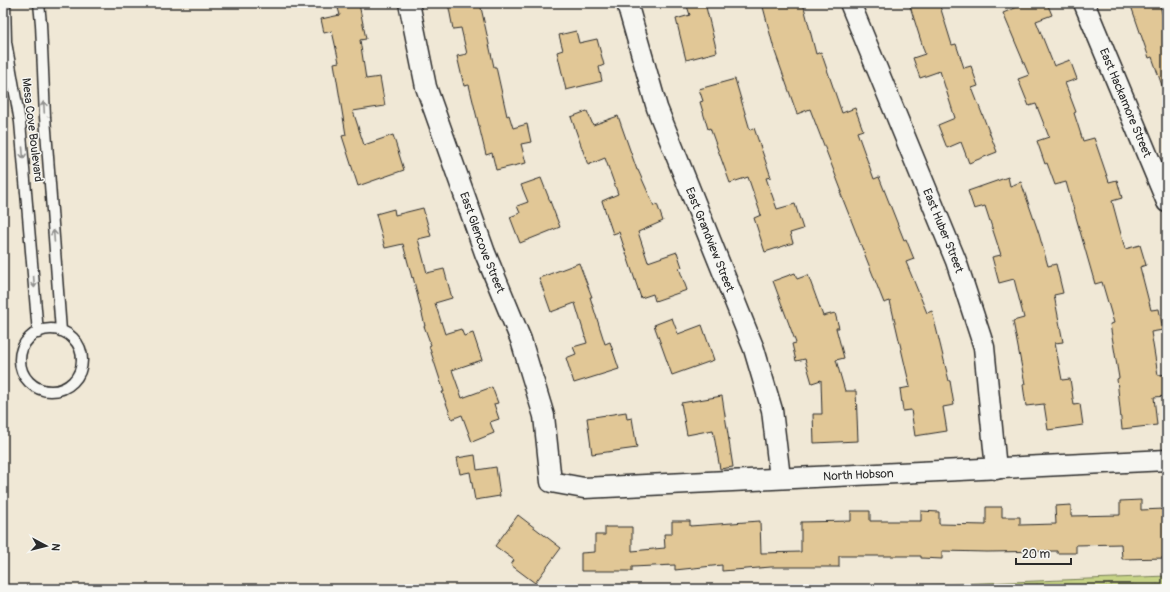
<svg xmlns="http://www.w3.org/2000/svg" width="1170" height="592" font-family="Pangolin,sans-serif">
	<style>
		.park { fill: url(#park-tufts); stroke: #787f58 }
		.building { fill: #e1c796; stroke: #2b2b2b }
		.lines { fill: none; stroke-linecap: round; stroke-linejoin: round }
		.lane-casing { stroke: #2b2b2b; stroke-width: 13 }
		.street-casing { stroke: #2b2b2b; stroke-width: 23 }
		.lane { stroke: #f6f6f2; stroke-width: 10 }
		.street { stroke: #f6f6f2; stroke-width: 20 }
		.oneway { stroke: #90908e }
		.labels { text-anchor: middle; dominant-baseline: central; stroke-width: 3; stroke-linejoin: round; paint-order: stroke }
		.street-label { font-size: 12px; fill: #2b2b2b; stroke: #f6f6f2 }
	</style>
	<defs>
		<pattern id="park-tufts" width="24" height="20" patternUnits="userSpaceOnUse"><rect width="24" height="20" fill="#c6d386"/><path d="M3 7l-1-3M5 7V3M7 7l1-3M15 17l-1-3M17 17v-4M19 17l1-3" fill="none" stroke="#aab574"/></pattern>
	</defs>
	<rect width="100%" height="100%" fill="#f0e8d6"/>
	<filter id="ink" filterUnits="userSpaceOnUse"><feTurbulence type="fractalNoise" baseFrequency=".025" numOctaves="2"/><feDisplacementMap in="SourceGraphic" scale="8" xChannelSelector="R" yChannelSelector="G"/><feConvolveMatrix kernelMatrix="1 2 1 2 8 2 1 2 1" color-interpolation-filters="sRGB"/></filter>
	<g filter="url(#ink)">
		<path class="park" d="M 1167,576 L 1167,589 L 854,588 Z"/>
		<path class="building" d="M 448,3 L 480,3 L 494,67 L 496,67 L 507,116 L 509,115 L 513,128 L 527,124 L 531,142 L 521,144 L 526,163 L 496,170 L 492,153 L 486,155 L 469,85 L 464,86 L 457,56 L 467,54 L 461,28 L 453,29 Z
			M 686,3 L 705,3 L 717,52 L 686,60 L 676,19 L 690,15 Z
			M 762,3 L 803,3 L 816,54 L 821,52 L 842,113 L 855,108 L 863,130 L 857,132 L 874,179 L 879,177 L 904,240 L 906,239 L 914,259 L 906,262 L 927,313 L 932,311 L 949,381 L 950,381 L 954,405 L 943,407 L 947,431 L 915,436 L 911,410 L 903,411 L 900,389 L 910,387 L 890,301 L 884,303 L 840,192 L 842,192 L 810,109 L 797,114 L 774,49 Z
			M 909,3 L 939,3 L 952,45 L 956,44 L 964,68 L 971,66 L 978,86 L 972,88 L 997,152 L 969,163 L 961,142 L 947,148 L 938,125 L 955,118 L 940,71 L 920,78 L 913,58 L 925,54 Z
			M 1027,3 L 1047,3 L 1052,15 L 1036,21 L 1054,66 L 1070,60 L 1077,79 L 1065,83 L 1076,112 L 1074,113 L 1083,141 L 1094,138 L 1109,182 L 1117,180 L 1122,198 L 1112,201 L 1125,249 L 1140,245 L 1146,265 L 1140,267 L 1151,310 L 1159,309 L 1163,330 L 1151,332 L 1158,375 L 1167,374 L 1167,396 L 1154,397 L 1157,425 L 1122,429 L 1117,379 L 1119,378 L 1110,324 L 1114,323 L 1102,282 L 1095,284 L 1066,182 L 1055,185 L 1047,163 L 1045,164 L 1037,141 L 1049,137 L 1036,104 L 1029,106 L 1018,79 L 1029,75 L 1003,13 Z
			M 1130,3 L 1159,3 L 1164,19 L 1167,18 L 1167,94 L 1165,94 L 1152,57 L 1149,58 Z
			M 359,4 L 366,39 L 360,40 L 366,79 L 380,77 L 385,106 L 353,111 L 364,145 L 393,135 L 404,170 L 358,186 L 342,136 L 346,135 L 334,63 L 339,62 L 332,31 L 324,33 L 321,19 L 340,15 L 338,8 Z
			M 576,31 L 579,43 L 597,39 L 604,65 L 599,67 L 602,81 L 566,90 L 557,52 L 563,50 L 559,35 Z
			M 735,79 L 750,130 L 754,128 L 771,177 L 766,178 L 777,209 L 795,204 L 803,229 L 790,233 L 793,243 L 765,252 L 754,218 L 761,215 L 748,177 L 730,183 L 710,128 L 708,129 L 700,102 L 703,101 L 699,89 Z
			M 587,111 L 593,125 L 618,116 L 637,170 L 638,170 L 654,206 L 657,204 L 663,221 L 638,232 L 648,262 L 677,252 L 682,267 L 679,268 L 687,290 L 655,301 L 653,294 L 641,298 L 619,232 L 613,234 L 602,201 L 618,194 L 605,158 L 588,165 L 571,117 Z
			M 1008,177 L 1010,186 L 1021,182 L 1039,234 L 1048,266 L 1056,264 L 1063,293 L 1054,295 L 1063,342 L 1055,343 L 1062,380 L 1070,379 L 1074,405 L 1080,404 L 1083,425 L 1048,430 L 1044,404 L 1026,406 L 1023,385 L 1025,384 L 1013,321 L 1024,318 L 1014,279 L 999,283 L 992,257 L 1001,255 L 985,206 L 974,209 L 968,191 Z
			M 541,178 L 560,227 L 520,243 L 510,217 L 520,213 L 517,206 L 528,202 L 521,185 Z
			M 423,208 L 431,236 L 418,239 L 427,273 L 444,269 L 452,298 L 435,303 L 445,334 L 461,329 L 464,336 L 473,333 L 482,360 L 452,370 L 462,398 L 492,387 L 498,403 L 494,404 L 499,419 L 490,422 L 494,433 L 472,442 L 462,415 L 452,419 L 442,392 L 444,392 L 429,346 L 431,345 L 424,326 L 425,326 L 413,277 L 412,278 L 403,244 L 385,248 L 376,214 L 394,209 L 395,215 Z
			M 579,263 L 592,297 L 590,297 L 605,344 L 610,342 L 619,369 L 574,383 L 566,358 L 576,354 L 573,347 L 587,343 L 575,303 L 551,312 L 539,278 Z
			M 795,273 L 797,279 L 808,275 L 823,316 L 835,313 L 839,328 L 836,328 L 844,358 L 836,360 L 845,391 L 856,391 L 858,441 L 814,443 L 813,414 L 822,414 L 821,380 L 812,383 L 805,359 L 796,361 L 792,344 L 796,343 L 773,281 Z
			M 672,318 L 678,334 L 702,325 L 714,360 L 672,375 L 654,325 Z
			M 722,396 L 733,467 L 720,469 L 713,430 L 687,435 L 681,403 Z
			M 626,412 L 627,419 L 632,418 L 637,448 L 592,454 L 587,418 Z
			M 475,455 L 477,470 L 496,467 L 500,496 L 475,500 L 470,472 L 460,474 L 457,458 Z
			M 1141,500 L 1141,510 L 1164,509 L 1166,558 L 1122,559 L 1121,544 L 1076,545 L 1076,553 L 1057,553 L 1057,551 L 987,552 L 942,551 L 942,559 L 921,558 L 921,556 L 839,556 L 839,567 L 771,567 L 722,571 L 722,565 L 675,570 L 675,565 L 632,567 L 632,571 L 581,571 L 581,553 L 595,552 L 595,535 L 605,535 L 605,527 L 632,527 L 632,551 L 665,548 L 664,534 L 672,534 L 672,521 L 690,521 L 690,526 L 760,521 L 761,553 L 801,552 L 801,522 L 851,521 L 851,511 L 870,511 L 870,521 L 921,521 L 921,511 L 939,512 L 939,524 L 986,525 L 986,507 L 1002,507 L 1002,517 L 1020,517 L 1020,525 L 1056,524 L 1055,506 L 1071,505 L 1071,516 L 1120,515 L 1120,501 Z
			M 518,515 L 561,548 L 535,583 L 511,565 L 514,560 L 495,546 Z"/>
		<g class="lines">
			<g class="lane-casing">
				<path id="lane" d="M 5,3 L 6,42 L 20,122 L 38,333
					M 39,3 L 41,24 L 45,117 L 61,331
					M20 360a31 31 0 1 1 62 0a31 31 0 1 1-62 0Z"/>
			</g>
			<g class="street-casing">
				<g id="street">
					<path id="s1" d="M 409,3 L 426,87 L 485,253 L 521,340 L 544,416 L 551,482 L 584,488 L 1167,460"/>
					<path id="s2" d="M 627,3 L 657,108 L 754,349 L 772,410 L 780,478"/>
					<path id="s3" d="M 850,3 L 956,261 L 984,347 L 996,469"/>
					<path id="s4" d="M 1084,3 L 1167,202"/>
				</g>
			</g>
			<use href="#lane" class="lane"/>
			<use href="#street" class="street"/>
		</g>
		<defs><path id="oneway-shaft" d="M-6 0H5M1.5-3L5.5 0L1.5 3" fill="none" stroke-width="1.6" stroke-linecap="round" stroke-linejoin="round"/></defs>
		<g class="oneway">
			<use href="#oneway-shaft" transform="translate(44 107) rotate(-93)"/>
			<use href="#oneway-shaft" transform="translate(23 153) rotate(85)"/>
			<use href="#oneway-shaft" transform="translate(54 236) rotate(-94)"/>
			<use href="#oneway-shaft" transform="translate(34 282) rotate(86)"/>
		</g>
	</g>
	<g class="labels">
		<g class="street-label">
			<text stroke="none"><textPath href="#s4" startOffset="108">East Hackamore Street</textPath></text>
			<text transform="translate(32 130) rotate(83)">Mesa Cove Boulevard</text>
			<text stroke="none"><textPath href="#s3" startOffset="246">East Huber Street</textPath></text>
			<text stroke="none"><textPath href="#s2" startOffset="251">East Grandview Street</textPath></text>
			<text stroke="none"><textPath href="#s1" startOffset="251">East Glencove Street</textPath></text>
			<text stroke="none"><textPath href="#s1" startOffset="810">North Hobson</textPath></text>
		</g>
	</g>
	<rect width="1170" height="592" fill="none" stroke="#f6f6f2" stroke-width="16"/>
	<rect x="8" y="8" width="1154" height="576" fill="none" stroke="#2b2b2b" stroke-width="1.5" filter="url(#ink)"/>
	<g transform="translate(46 546) rotate(97)" stroke="#f6f6f2" stroke-width="3" paint-order="stroke">
	<path d="M0-3L7 15L0 10L-7 15Z" fill="#2b2b2b"/>
	<text y="-6" font-size="11" font-weight="bold" text-anchor="middle" fill="#2b2b2b">N</text>
	</g>
	<path d="M1016 558v6h55v-6" fill="none" stroke="#2b2b2b" stroke-width="2"/>
	<text x="1022" y="558" font-size="12" fill="#2b2b2b" stroke="#f6f6f2" stroke-width="3" paint-order="stroke">20 m</text>
</svg>
